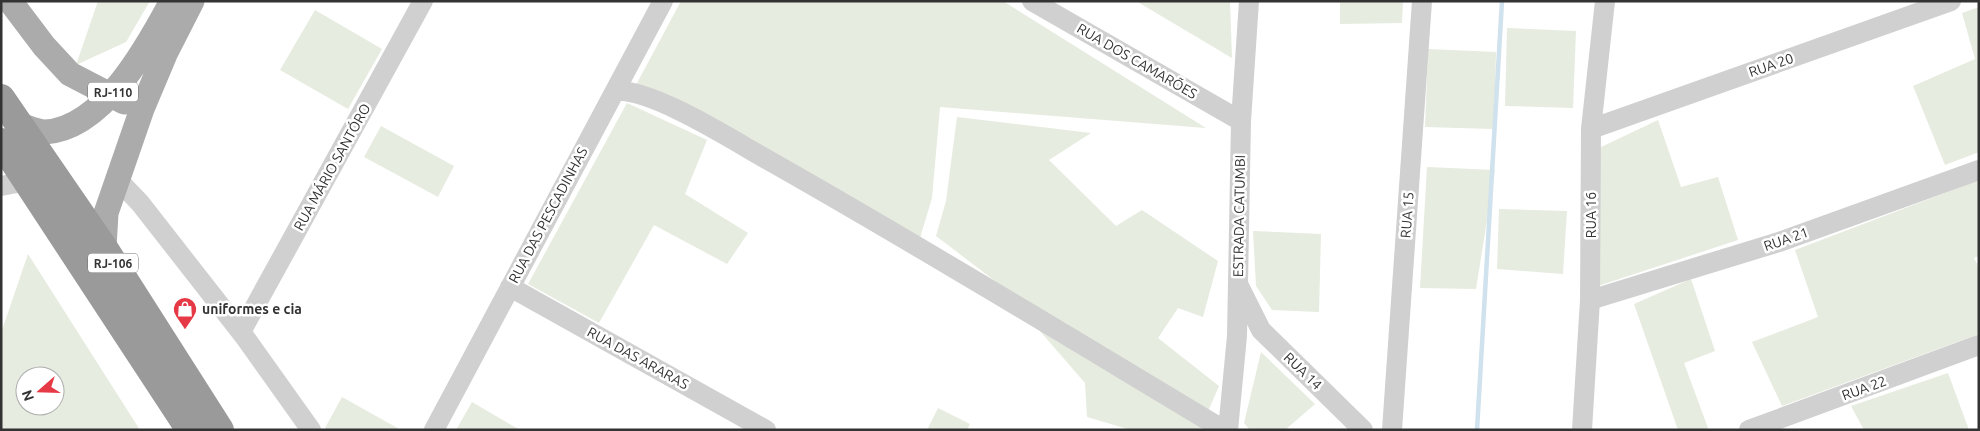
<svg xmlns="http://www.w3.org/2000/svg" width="1980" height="431" font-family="Ubuntu,sans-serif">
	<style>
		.green { fill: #e6ecdf; fill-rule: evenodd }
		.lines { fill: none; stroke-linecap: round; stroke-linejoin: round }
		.stream { stroke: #cfe2ee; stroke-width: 4.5 }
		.minor { stroke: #d0d0d0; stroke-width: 20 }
		.major { stroke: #ababab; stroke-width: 25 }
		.highway { stroke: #9a9a9a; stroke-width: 28 }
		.labels { text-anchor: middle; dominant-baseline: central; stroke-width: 5; stroke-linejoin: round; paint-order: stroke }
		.shield { fill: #fff; stroke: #707070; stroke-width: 1 }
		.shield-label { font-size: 12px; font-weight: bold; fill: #333 }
		.street-label { font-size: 14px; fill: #333; stroke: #fff }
		.poi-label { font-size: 14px; font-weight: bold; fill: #333; stroke: #fff; text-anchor: start }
	</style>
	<rect width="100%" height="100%" fill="#fff"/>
	<path class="green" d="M 98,1 L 150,1 L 126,42 L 76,65 Z
		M 681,1 L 1003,1 L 1206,128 L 940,107 L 932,198 L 920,238 L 636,85 Z
		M 1136,1 L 1230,1 L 1232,58 Z
		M 1340,1 L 1403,1 L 1402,23 L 1340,24 Z
		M 1979,7 L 1979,152 L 1945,165 L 1913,86 L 1975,59 L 1962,13 Z
		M 315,10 L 382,49 L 348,109 L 280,70 Z
		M 1507,28 L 1576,31 L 1573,108 L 1505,106 Z
		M 1428,49 L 1496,52 L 1494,129 L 1425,127 Z
		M 627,103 L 707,140 L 685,194 L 748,233 L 727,264 L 654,225 L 599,323 L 528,284 Z
		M 957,117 L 1091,133 L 1049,160 L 1116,226 L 1142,210 L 1218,261 L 1203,317 L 1178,308 L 1158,338 L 1219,386 L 1200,430 L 1131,430 L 1087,417 L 1085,383 L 999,284 L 936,236 L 946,201 Z
		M 1658,120 L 1681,187 L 1718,177 L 1738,240 L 1598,286 L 1599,148 Z
		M 381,126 L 454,166 L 438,197 L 364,157 Z
		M 1427,167 L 1495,170 L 1476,289 L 1420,288 Z
		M 1979,180 L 1979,256 L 1974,258 L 1979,268 L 1979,334 L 1782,406 L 1752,342 L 1818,317 L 1795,250 Z
		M 1499,209 L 1567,211 L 1563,274 L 1497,269 Z
		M 1253,231 L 1321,234 L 1319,312 L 1272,310 L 1256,286 Z
		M 28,254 L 140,430 L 1,430 L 1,333 ZM 25,376 L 55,376 L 55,406 L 25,406 Z
		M 1691,279 L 1715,351 L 1684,363 L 1708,428 L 1705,430 L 1678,430 L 1634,304 Z
		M 1261,352 L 1315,404 L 1285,430 L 1250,430 L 1244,423 Z
		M 1948,373 L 1969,430 L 1864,430 L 1851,406 Z
		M 342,397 L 401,430 L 326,430 L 325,428 Z
		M 472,402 L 520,430 L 456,430 Z
		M 938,408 L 970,424 L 967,430 L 927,430 Z"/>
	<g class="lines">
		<path class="stream" d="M 1477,430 L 1502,1"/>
		<path class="minor" d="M 1032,1 L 1241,121
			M 615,91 C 652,88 734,141 768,160 C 922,247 1072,339 1224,430
			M 1591,129 L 1951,1
			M 117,179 L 140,203 L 244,336 L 311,430
			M 1,186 L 28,181
			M 1239,286 L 1261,330 L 1363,430
			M 510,287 L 766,430
			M 1590,300 L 1779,242 L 1979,170
			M 241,332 L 423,1
			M 434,430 L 663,1
			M 1228,430 L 1237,336 L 1241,121 L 1249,1
			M 1392,430 L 1422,1
			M 1582,430 L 1590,300 L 1591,129 L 1605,1
			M 1749,430 L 1979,345"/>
		<path class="major" d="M 10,1 L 44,46 L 70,74 L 124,102
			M 19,125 C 27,127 37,132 45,132 C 103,129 148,46 172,1
			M 104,248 L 106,213 L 142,109 L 166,52 L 192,1"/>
		<path class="highway" d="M 1,98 L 104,248 L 220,430
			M 1,142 L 190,430"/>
	</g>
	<defs>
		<g id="shop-pin" transform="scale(1.25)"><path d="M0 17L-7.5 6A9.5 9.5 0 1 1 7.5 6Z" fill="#e63946" stroke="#fff"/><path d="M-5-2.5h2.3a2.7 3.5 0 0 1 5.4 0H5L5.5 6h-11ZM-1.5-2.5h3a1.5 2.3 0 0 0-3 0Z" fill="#fff"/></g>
	</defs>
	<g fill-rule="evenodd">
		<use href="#shop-pin" x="185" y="309"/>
	</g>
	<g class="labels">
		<g class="shield">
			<rect x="88" y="82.5" width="50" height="19" rx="4"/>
			<rect x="88" y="253.5" width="50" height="19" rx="4"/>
		</g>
		<g class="shield-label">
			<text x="113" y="92">RJ-110</text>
			<text x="113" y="263">RJ-106</text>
		</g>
		<g class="street-label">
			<text transform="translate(1137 61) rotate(30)">RUA DOS CAMARÕES</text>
			<text transform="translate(1771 65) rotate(-19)">RUA 20</text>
			<text transform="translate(332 167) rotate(-61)">RUA MÁRIO SANTÓRO</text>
			<text transform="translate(548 215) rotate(-62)">RUA DAS PESCADINHAS</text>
			<text transform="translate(1407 215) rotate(-86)">RUA 15</text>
			<text transform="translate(1591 215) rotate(-90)">RUA 16</text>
			<text transform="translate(1239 216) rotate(-89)">ESTRADA CATUMBI</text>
			<text transform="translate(1786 239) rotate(-19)">RUA 21</text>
			<text transform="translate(638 358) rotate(29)">RUA DAS ARARAS</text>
			<text transform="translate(1303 371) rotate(44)">RUA 14</text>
			<text transform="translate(1864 388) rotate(-20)">RUA 22</text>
		</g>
		<g class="poi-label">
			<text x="202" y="309">uniformes e cia</text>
		</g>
	</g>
	<rect width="1980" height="431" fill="none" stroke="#333333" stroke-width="5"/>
	<g transform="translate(40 391) rotate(250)"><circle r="24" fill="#ffffff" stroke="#adadad"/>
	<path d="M0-4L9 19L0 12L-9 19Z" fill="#e63946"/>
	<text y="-8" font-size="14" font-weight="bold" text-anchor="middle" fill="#333333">N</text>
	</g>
</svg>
